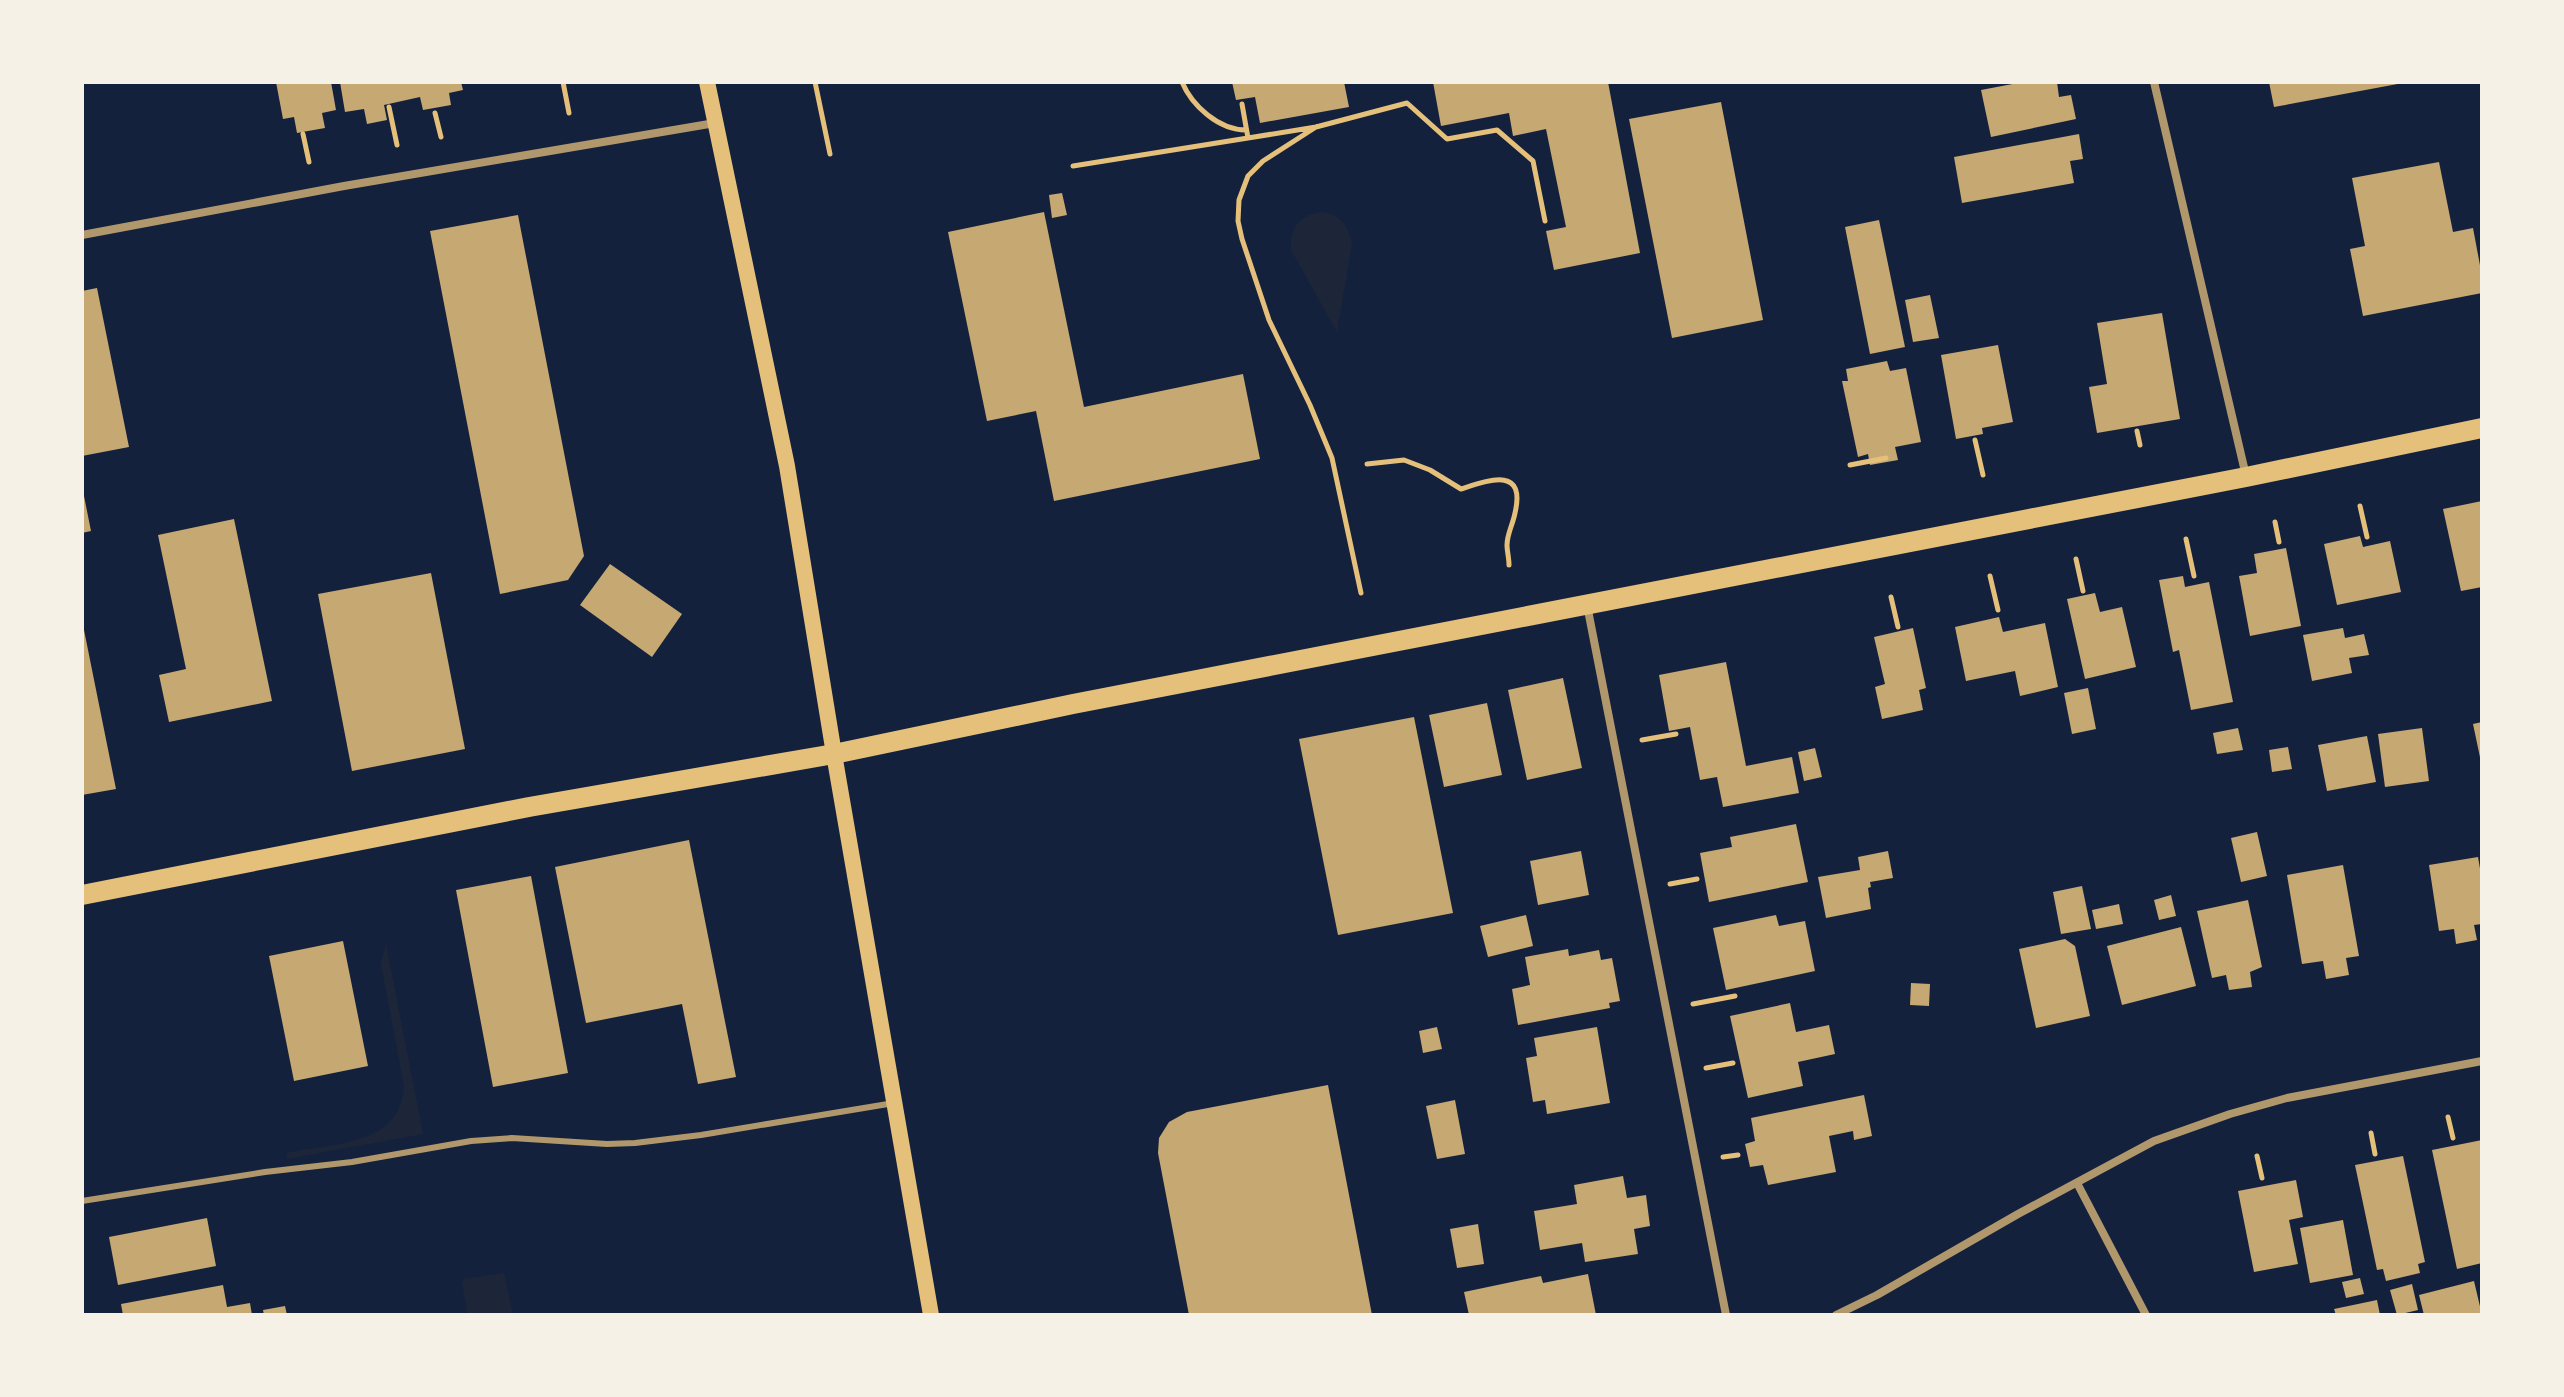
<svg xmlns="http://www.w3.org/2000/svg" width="2564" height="1397" font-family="'Work Sans',sans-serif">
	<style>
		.green { fill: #1d2539 }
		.building { fill: #c6a872 }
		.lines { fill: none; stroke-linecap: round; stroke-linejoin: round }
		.path { stroke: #e5c07b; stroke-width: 5 }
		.service { stroke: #b1986c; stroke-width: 6 }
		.minor { stroke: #b1986c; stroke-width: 8 }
		.secondary { stroke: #e5c07b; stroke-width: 16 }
		.primary { stroke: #e5c07b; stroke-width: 20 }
	</style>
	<rect width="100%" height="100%" fill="#14213d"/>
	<path class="green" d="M 1322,212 C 1341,215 1348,225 1352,243 L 1337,332 L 1291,250 C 1290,228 1299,215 1322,212 Z
		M 386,944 L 423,1134 L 287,1159 L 287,1153 L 291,1152 C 336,1143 401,1145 404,1086 L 381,964 Z
		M 504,1273 L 513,1315 L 468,1315 L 462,1283 L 464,1279 Z"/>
	<path class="building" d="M 276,82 L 331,82 L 336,110 L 322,113 L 325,128 L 297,133 L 294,117 L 283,119 Z
		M 340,82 L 461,82 L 463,90 L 449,93 L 451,105 L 423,110 L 420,97 L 384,105 L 387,120 L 367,124 L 364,109 L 345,112 Z
		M 1232,82 L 1344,82 L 1349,107 L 1260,123 L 1255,97 L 1236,100 Z
		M 1433,82 L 1608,82 L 1640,253 L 1554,270 L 1546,231 L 1566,227 L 1546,129 L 1513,136 L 1509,113 L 1441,126 Z
		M 2023,82 L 2057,82 L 2059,97 L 2071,95 L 2076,119 L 1991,137 L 1981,90 Z
		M 2269,82 L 2403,82 L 2403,83 L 2274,107 Z
		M 1721,102 L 1763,320 L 1672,338 L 1629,119 Z
		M 2079,134 L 2083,159 L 2070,161 L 2074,183 L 1962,203 L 1954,157 Z
		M 2439,162 L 2453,232 L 2473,228 L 2482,276 L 2482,293 L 2363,316 L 2350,249 L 2365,246 L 2352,178 Z
		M 1062,193 L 1067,215 L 1052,218 L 1049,195 Z
		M 1044,212 L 1084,407 L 1243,374 L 1260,459 L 1054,501 L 1036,411 L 987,421 L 948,232 Z
		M 518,215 L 584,556 L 568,580 L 500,594 L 430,231 Z
		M 1879,220 L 1905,347 L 1870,354 L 1845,227 Z
		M 97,288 L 129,447 L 82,456 L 82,291 Z
		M 1930,295 L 1939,338 L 1913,342 L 1905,300 Z
		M 2162,313 L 2180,419 L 2097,433 L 2089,387 L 2107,384 L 2097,323 Z
		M 1998,345 L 2013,422 L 1982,428 L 1983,434 L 1956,439 L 1941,355 Z
		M 1887,361 L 1890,371 L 1906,368 L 1921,442 L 1895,447 L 1898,460 L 1870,465 L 1868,454 L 1858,457 L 1842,381 L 1848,381 L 1846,369 Z
		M 83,491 L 91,531 L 82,533 L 82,492 Z
		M 2482,501 L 2482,587 L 2461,591 L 2443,509 Z
		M 234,519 L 272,701 L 169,722 L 159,675 L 186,669 L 158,535 Z
		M 2360,536 L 2363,547 L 2390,541 L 2401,592 L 2337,605 L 2324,544 Z
		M 2286,548 L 2301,626 L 2250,636 L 2239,576 L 2257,573 L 2254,554 Z
		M 610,564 L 682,614 L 652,657 L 580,605 Z
		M 431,573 L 465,749 L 352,771 L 318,594 Z
		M 2183,576 L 2185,587 L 2209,582 L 2233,702 L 2191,710 L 2179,650 L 2173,652 L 2159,580 Z
		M 2095,593 L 2100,612 L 2122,607 L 2136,667 L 2085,679 L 2067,599 Z
		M 1999,617 L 2003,632 L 2045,623 L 2058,687 L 2020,696 L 2015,671 L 1966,681 L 1955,627 Z
		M 83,625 L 116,789 L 82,795 L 82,626 Z
		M 1913,628 L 1926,688 L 1919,690 L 1923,710 L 1882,719 L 1875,687 L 1885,684 L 1874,637 Z
		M 2343,628 L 2345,638 L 2364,634 L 2369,655 L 2349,658 L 2352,673 L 2312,681 L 2303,635 Z
		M 1726,662 L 1746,766 L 1792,757 L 1799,793 L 1723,807 L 1717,777 L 1700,780 L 1690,727 L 1669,731 L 1659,675 Z
		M 1563,678 L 1582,768 L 1527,780 L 1508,690 Z
		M 2088,688 L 2096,729 L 2072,734 L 2064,693 Z
		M 1487,703 L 1502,775 L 1444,787 L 1429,715 Z
		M 1414,717 L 1453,913 L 1338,935 L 1299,739 Z
		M 2482,722 L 2482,762 L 2481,762 L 2473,724 Z
		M 2238,728 L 2243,750 L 2217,754 L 2213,733 Z
		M 2422,728 L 2429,781 L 2385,787 L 2378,734 Z
		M 2367,736 L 2376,782 L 2327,791 L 2318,745 Z
		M 2288,747 L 2292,769 L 2272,772 L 2269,750 Z
		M 1815,748 L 1822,777 L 1804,781 L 1798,752 Z
		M 1796,824 L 1808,882 L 1709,902 L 1700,853 L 1732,847 L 1730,837 Z
		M 2257,832 L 2267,876 L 2241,882 L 2231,838 Z
		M 689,840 L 736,1077 L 698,1084 L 682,1004 L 586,1023 L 555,867 Z
		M 1581,851 L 1589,895 L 1538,905 L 1530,861 Z
		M 1888,851 L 1893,878 L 1870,882 L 1871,887 L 1868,888 L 1871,909 L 1826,918 L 1818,877 L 1860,870 L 1858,857 Z
		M 2478,857 L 2482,880 L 2482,924 L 2474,925 L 2477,940 L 2456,944 L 2454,929 L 2439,931 L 2429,865 Z
		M 2343,865 L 2359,956 L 2346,958 L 2349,975 L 2326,979 L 2323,961 L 2302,964 L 2287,875 Z
		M 531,876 L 568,1073 L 493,1087 L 456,890 Z
		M 2082,886 L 2091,929 L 2061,934 L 2053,892 Z
		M 2171,895 L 2176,916 L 2159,920 L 2154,900 Z
		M 2248,900 L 2262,967 L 2250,972 L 2252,987 L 2229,990 L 2226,975 L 2212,978 L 2197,911 Z
		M 2119,904 L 2123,924 L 2096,929 L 2092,910 Z
		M 1526,915 L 1533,946 L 1488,957 L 1480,926 Z
		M 1776,915 L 1779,926 L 1805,921 L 1815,971 L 1726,990 L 1713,928 Z
		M 2181,927 L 2196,986 L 2122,1005 L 2107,946 Z
		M 2065,939 L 2075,946 L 2090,1016 L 2036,1028 L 2019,949 Z
		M 343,941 L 368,1066 L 294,1081 L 269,956 Z
		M 1568,949 L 1569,956 L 1599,950 L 1601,960 L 1612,958 L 1620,1001 L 1609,1003 L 1610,1008 L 1518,1025 L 1512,989 L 1530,985 L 1525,957 Z
		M 1911,983 L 1930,984 L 1929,1006 L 1910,1005 Z
		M 1790,1003 L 1796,1032 L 1829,1025 L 1835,1054 L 1798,1062 L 1803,1086 L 1748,1098 L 1730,1016 Z
		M 1437,1027 L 1442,1049 L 1423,1053 L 1419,1031 Z
		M 1597,1027 L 1610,1103 L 1547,1114 L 1545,1100 L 1533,1102 L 1526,1058 L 1537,1056 L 1534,1038 Z
		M 1328,1085 L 1372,1315 L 1189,1315 L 1158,1153 L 1159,1138 L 1169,1122 L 1187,1112 Z
		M 1864,1095 L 1872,1136 L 1854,1140 L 1853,1131 L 1829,1136 L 1836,1172 L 1768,1185 L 1763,1165 L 1750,1167 L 1745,1144 L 1755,1141 L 1751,1118 Z
		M 1455,1100 L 1465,1154 L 1437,1159 L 1426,1106 Z
		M 2482,1140 L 2482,1263 L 2457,1269 L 2432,1150 Z
		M 2403,1156 L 2425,1262 L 2418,1264 L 2420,1273 L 2386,1281 L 2383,1269 L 2377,1270 L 2355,1165 Z
		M 1623,1176 L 1627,1198 L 1646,1195 L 1650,1226 L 1634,1229 L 1638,1254 L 1585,1262 L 1582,1243 L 1540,1250 L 1534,1211 L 1577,1204 L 1574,1185 Z
		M 2296,1180 L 2303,1217 L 2289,1220 L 2298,1264 L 2254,1272 L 2238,1191 Z
		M 207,1218 L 216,1266 L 118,1285 L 109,1237 Z
		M 2343,1220 L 2353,1275 L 2310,1283 L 2300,1228 Z
		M 1478,1224 L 1484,1264 L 1457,1268 L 1450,1229 Z
		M 1588,1274 L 1596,1315 L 1469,1315 L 1464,1292 L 1541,1276 L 1543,1283 Z
		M 2360,1278 L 2364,1294 L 2346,1298 L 2342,1282 Z
		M 2474,1281 L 2482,1315 L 2424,1315 L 2419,1295 Z
		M 2412,1284 L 2418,1310 L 2397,1315 L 2390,1290 Z
		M 223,1285 L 227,1307 L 250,1303 L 252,1315 L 123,1315 L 121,1304 Z
		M 2377,1300 L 2380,1315 L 2336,1315 L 2334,1309 Z
		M 285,1306 L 287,1315 L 264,1315 L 263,1310 Z"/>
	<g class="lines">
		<path class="path" d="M 563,82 L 569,113
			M 815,82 L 830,154
			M 1182,82 C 1192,106 1219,130 1246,130
			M 1242,104 L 1248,138 L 1316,127 L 1407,103 L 1447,139 L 1497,130 L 1533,161 L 1545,221
			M 389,107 L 397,145
			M 435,113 L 441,137
			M 1316,127 L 1263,161 L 1248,176 L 1239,200 L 1238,221 L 1242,239 L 1269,320 L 1310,405 L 1332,458 L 1361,593
			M 303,134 L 309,162
			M 1073,166 L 1248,138
			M 2137,431 L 2140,445
			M 1975,440 L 1983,475
			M 1367,464 L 1404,460 L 1430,470 L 1461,489 C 1489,480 1526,466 1515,513 C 1513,524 1507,534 1507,545 C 1507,551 1509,558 1509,565
			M 1850,465 L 1886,458
			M 2360,506 L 2367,537
			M 2275,522 L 2279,542
			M 2186,539 L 2194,576
			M 2076,559 L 2083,591
			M 1990,576 L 1998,610
			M 1891,597 L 1898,627
			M 1642,740 L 1676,734
			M 1670,884 L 1697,879
			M 1693,1004 L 1735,996
			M 1706,1068 L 1733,1063
			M 2448,1117 L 2453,1138
			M 2371,1133 L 2375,1154
			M 2257,1156 L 2262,1178
			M 1723,1157 L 1738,1155"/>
		<path class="service" d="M 82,1201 L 265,1172 L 352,1162 L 471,1141 L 512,1138 L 607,1144 L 635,1143 L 701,1135 L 894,1103"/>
		<path class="minor" d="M 2154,82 L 2246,476
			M 82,235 L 344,186 L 715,123
			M 1587,605 L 1726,1315
			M 2077,1183 L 2146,1315
			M 1836,1315 L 1877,1295 L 2018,1214 L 2154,1141 L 2230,1114 L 2287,1098 L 2482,1061"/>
		<path class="secondary" d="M 707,82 L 787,466 L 834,754 L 931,1315"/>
		<path class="primary" d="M 82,895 L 529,807 L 834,754 L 1073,704 L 2246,477 L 2482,428"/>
	</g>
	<rect width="2564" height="1397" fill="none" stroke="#f6f1e7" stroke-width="168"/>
</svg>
